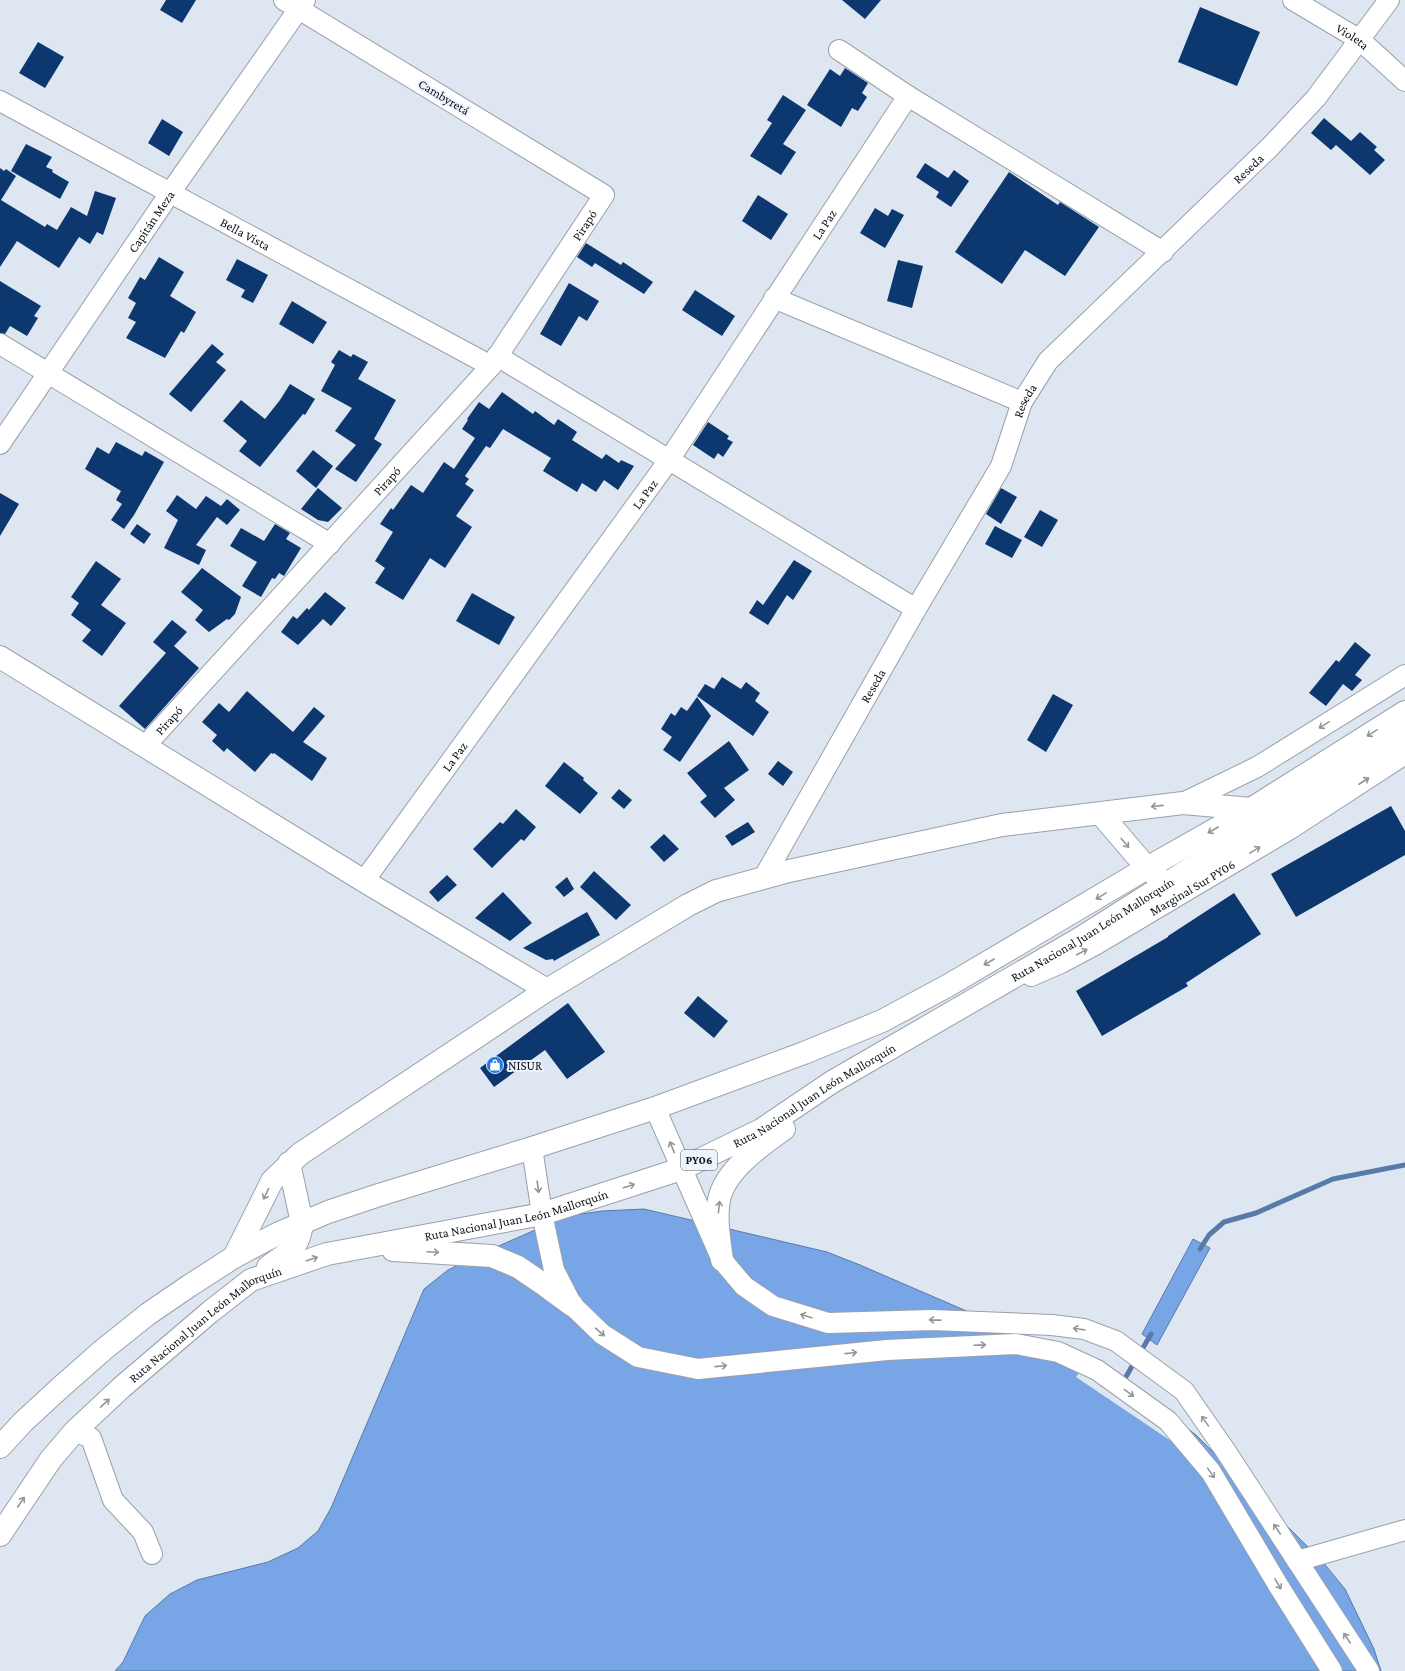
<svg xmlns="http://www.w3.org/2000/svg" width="1405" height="1671" font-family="'Crimson Pro',serif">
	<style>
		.water { fill: #77a5e5; stroke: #587aa8 }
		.pier { fill: #dee6f2 }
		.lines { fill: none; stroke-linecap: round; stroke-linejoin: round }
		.stream { stroke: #587aa8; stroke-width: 5 }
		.building { fill: #0c386f }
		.minor-casing { stroke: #99a1ab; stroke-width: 22 }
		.major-casing { stroke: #99a1ab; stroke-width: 24 }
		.highway-casing { stroke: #99a1ab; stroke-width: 24 }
		.minor { stroke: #fff; stroke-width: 20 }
		.major { stroke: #fff; stroke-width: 22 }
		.highway { stroke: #fff; stroke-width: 22 }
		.oneway { stroke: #949597 }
		.labels { text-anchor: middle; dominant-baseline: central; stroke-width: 4; stroke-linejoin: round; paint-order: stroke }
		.shield { fill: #edf4fd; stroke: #53575d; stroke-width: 1 }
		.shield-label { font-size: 12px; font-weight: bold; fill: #111418 }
		.street-label { font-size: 13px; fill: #111418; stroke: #edf4fd }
		.poi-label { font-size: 13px; fill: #111418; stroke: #edf4fd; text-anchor: start }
	</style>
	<rect width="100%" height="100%" fill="#dee6f2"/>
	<path class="water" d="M 644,1209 L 827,1252 L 860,1265 L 1117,1376 L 1196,1435 L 1322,1561 L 1345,1589 L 1374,1649 L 1381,1671 L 115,1671 L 123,1662 L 145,1616 L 170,1594 L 197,1580 L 268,1562 L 298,1548 L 318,1531 L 331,1508 L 424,1289 L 448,1270 L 485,1252 L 567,1216 L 602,1211 Z
		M 1193,1239 L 1210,1248 L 1157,1345 L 1142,1334 Z"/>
	<path class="pier" d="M 1087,1361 L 1118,1374 L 1183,1423 L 1171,1441 L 1076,1377 Z"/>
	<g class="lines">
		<path class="stream" d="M 1200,1249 L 1209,1235 L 1224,1222 L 1256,1213 L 1333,1179 L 1405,1165
			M 1140,1353 L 1151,1334
			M 1122,1384 L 1136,1359"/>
	</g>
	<path class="building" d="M 166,0 L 196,0 L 182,23 L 160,10 Z
		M 842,0 L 881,0 L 865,19 Z
		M 1200,7 L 1260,32 L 1237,86 L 1178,62 Z
		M 38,42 L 64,57 L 45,88 L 19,73 Z
		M 845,68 L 868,83 L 862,93 L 867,97 L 858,111 L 852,108 L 841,127 L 807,105 L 830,69 L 840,76 Z
		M 783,95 L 806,110 L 783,144 L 796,152 L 781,175 L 750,156 L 772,123 L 767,120 Z
		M 1324,118 L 1351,141 L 1360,132 L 1377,147 L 1374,150 L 1385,160 L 1370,175 L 1336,145 L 1331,150 L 1311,133 Z
		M 162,119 L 183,132 L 169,156 L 148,143 Z
		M 26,144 L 52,157 L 46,167 L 53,170 L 52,172 L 69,182 L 60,199 L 11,171 Z
		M 925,163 L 948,178 L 954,170 L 969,181 L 951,207 L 936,197 L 939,192 L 916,177 Z
		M 0,168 L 4,171 L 6,169 L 16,176 L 1,200 L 45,227 L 47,224 L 57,230 L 71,207 L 87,216 L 95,191 L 116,198 L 103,235 L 97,232 L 90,244 L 79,237 L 59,268 L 17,241 L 0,267 Z
		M 1009,172 L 1058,205 L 1060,202 L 1099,227 L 1065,276 L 1025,250 L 1002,284 L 955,252 Z
		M 758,195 L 788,214 L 771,240 L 742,221 Z
		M 875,208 L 888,216 L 892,209 L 904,215 L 885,248 L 860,233 Z
		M 586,243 L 621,265 L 623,262 L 653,282 L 644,294 L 595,263 L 592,267 L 577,257 Z
		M 159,257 L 184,272 L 170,296 L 196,312 L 184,333 L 181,331 L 165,358 L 126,338 L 136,322 L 128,318 L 136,303 L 128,298 L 140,277 L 145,280 Z
		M 237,259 L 268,275 L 253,303 L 241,297 L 245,290 L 226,280 Z
		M 898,260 L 923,266 L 912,308 L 887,301 Z
		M 0,281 L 41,306 L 34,316 L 38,318 L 27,336 L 10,326 L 5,334 L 0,333 Z
		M 569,283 L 599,301 L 587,321 L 579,316 L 561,346 L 540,334 Z
		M 695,290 L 735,316 L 722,336 L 682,310 Z
		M 292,301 L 327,322 L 313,344 L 279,324 Z
		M 212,344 L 224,354 L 216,362 L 226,370 L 191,412 L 169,394 Z
		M 339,350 L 351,357 L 353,354 L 368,362 L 358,379 L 396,400 L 374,439 L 382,444 L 356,482 L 335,469 L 356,445 L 335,431 L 352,408 L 321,391 L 335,365 L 331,362 Z
		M 290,384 L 315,399 L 305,415 L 303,414 L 260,467 L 239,451 L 247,441 L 223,421 L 241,400 L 265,419 L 280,400 Z
		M 502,392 L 533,414 L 535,411 L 554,425 L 558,419 L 577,432 L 572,440 L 602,459 L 606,454 L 619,463 L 621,460 L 634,466 L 618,490 L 604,480 L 596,492 L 582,483 L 577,492 L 543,471 L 551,458 L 503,429 L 490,448 L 486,446 L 465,476 L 469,479 L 465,484 L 474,490 L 456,516 L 472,527 L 445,568 L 430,558 L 403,600 L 375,583 L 385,568 L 375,561 L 393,532 L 380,524 L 391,508 L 393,510 L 411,485 L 423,493 L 444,462 L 454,469 L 475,438 L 462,429 L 468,420 L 467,419 L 479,402 L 489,409 Z
		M 708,422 L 729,436 L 727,439 L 733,442 L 723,457 L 718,453 L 714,459 L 693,445 Z
		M 116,442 L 142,456 L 145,451 L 164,462 L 134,515 L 124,529 L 111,520 L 122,504 L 116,500 L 121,491 L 85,469 L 97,447 L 109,454 Z
		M 313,450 L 333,466 L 316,488 L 296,471 Z
		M 318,488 L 342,508 L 328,522 L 318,520 L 301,509 Z
		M 1001,488 L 1017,497 L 1001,524 L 986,514 Z
		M 0,493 L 19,504 L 0,536 Z
		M 177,495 L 196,509 L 206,496 L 221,506 L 227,499 L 240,510 L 227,525 L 217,517 L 196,545 L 206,550 L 199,565 L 164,548 L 178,520 L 166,511 Z
		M 1040,510 L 1058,520 L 1042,547 L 1024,537 Z
		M 137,524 L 151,534 L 144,544 L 130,534 Z
		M 275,524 L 290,533 L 286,539 L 301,548 L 284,576 L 279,573 L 275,579 L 272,578 L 261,597 L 242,586 L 257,562 L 230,546 L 241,528 L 264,541 Z
		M 995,526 L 1022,540 L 1012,558 L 985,544 Z
		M 794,560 L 812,571 L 793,600 L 787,595 L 768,625 L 749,613 L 757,600 L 763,605 Z
		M 96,561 L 121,579 L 101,605 L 126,623 L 102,656 L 82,641 L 91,630 L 71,615 L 79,603 L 71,597 Z
		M 202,568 L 241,597 L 235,614 L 229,620 L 227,619 L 209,632 L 195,620 L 203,610 L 181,592 Z
		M 325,592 L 346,608 L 331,626 L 323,619 L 298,645 L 281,632 L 293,616 L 297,619 L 307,608 L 309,610 Z
		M 472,593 L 515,617 L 499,645 L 456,621 Z
		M 172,620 L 187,632 L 174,646 L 199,668 L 145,729 L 119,706 L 166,653 L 153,642 Z
		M 1355,642 L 1371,655 L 1355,675 L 1362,680 L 1352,691 L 1343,684 L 1326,706 L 1309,693 L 1336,660 L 1339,662 Z
		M 722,677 L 741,689 L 746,682 L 760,693 L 755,701 L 769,712 L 753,736 L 697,696 L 705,684 L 714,689 Z
		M 247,691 L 293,732 L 314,707 L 325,716 L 303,742 L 327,758 L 312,781 L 274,753 L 273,754 L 271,753 L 255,772 L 227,748 L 224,752 L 212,741 L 217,735 L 202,722 L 219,703 L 229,712 Z
		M 1053,694 L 1073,705 L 1046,752 L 1027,740 Z
		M 697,697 L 711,716 L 680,762 L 663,750 L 672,737 L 661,729 L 671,713 L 675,716 L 681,707 L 687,711 Z
		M 729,741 L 749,770 L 724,788 L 735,800 L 715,818 L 700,802 L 707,796 L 687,773 Z
		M 778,761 L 793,772 L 783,786 L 768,774 Z
		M 564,762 L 584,778 L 583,780 L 598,793 L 580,814 L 545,786 Z
		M 619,789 L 632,800 L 624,809 L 611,798 Z
		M 1391,806 L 1405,831 L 1405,855 L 1296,917 L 1271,874 Z
		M 516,809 L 536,827 L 524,841 L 521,839 L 492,868 L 473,849 L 500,822 L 503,824 Z
		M 748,822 L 755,832 L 732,846 L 725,836 Z
		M 664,834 L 679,849 L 664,862 L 650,847 Z
		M 594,871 L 631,905 L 616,920 L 580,887 Z
		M 447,875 L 457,885 L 438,902 L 429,892 Z
		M 567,877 L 574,889 L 564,897 L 555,887 Z
		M 503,892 L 532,923 L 510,941 L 475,918 Z
		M 1234,893 L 1261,934 L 1186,983 L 1188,986 L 1102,1036 L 1076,991 L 1168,937 L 1168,936 Z
		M 587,912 L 600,935 L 554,961 L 553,959 L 546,960 L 523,948 Z
		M 698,996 L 728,1021 L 714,1038 L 684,1013 Z
		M 568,1003 L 605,1052 L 567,1079 L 545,1050 L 494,1087 L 480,1068 Z"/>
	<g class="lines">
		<g class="minor-casing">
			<g id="minor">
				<path id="s1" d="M 1293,0 L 1360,40 L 1405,81"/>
				<path d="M 839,50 L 908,96 L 1163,252"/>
				<path id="s2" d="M 0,101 L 491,366"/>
				<path d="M 774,298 L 1022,402"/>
				<path d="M 0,344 L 330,544"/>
				<path d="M 497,356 L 916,609"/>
				<path id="s3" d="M 0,444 L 170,193 L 305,0"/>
				<path id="s4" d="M 145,746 L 491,366 L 604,195 L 284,0"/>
				<path d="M 1183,803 L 1257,767 L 1405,675"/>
				<path id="s5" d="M 764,877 L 916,609 L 1001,466 L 1022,402 L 1048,361 L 1270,147 L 1316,98 L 1389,0"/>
				<path id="s6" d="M 364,881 L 669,460 L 908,96"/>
				<path id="s7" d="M 1031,976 L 1061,963 L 1095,945 L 1290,829 L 1405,754"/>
				<path d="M 655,1108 L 722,1260 L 744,1286 L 773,1306 L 828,1323 L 932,1320 L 1052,1325 L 1084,1329 L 1116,1341 L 1184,1391 L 1225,1450 L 1369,1671"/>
				<path d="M 532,1148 L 542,1214 L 554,1270 L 572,1305 L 602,1334 L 638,1357 L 698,1369 L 887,1350 L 1016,1344 L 1058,1352 L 1097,1370 L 1168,1421 L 1211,1472 L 1278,1585 L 1332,1671"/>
				<path d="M 75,1431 L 91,1438 L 113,1500 L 143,1532 L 152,1554"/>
				<path d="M 1297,1561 L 1405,1530"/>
			</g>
		</g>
		<g class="major-casing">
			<path id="major" d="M 0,657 L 364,881 L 547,990
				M 1100,813 L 1147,868 L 1161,880
				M 289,1163 L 302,1223
				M 234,1257 L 272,1181 L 300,1154 L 547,990 L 688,905 L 716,891 L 789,871 L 1002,825 L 1183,803 L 1251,809"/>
		</g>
		<g class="highway-casing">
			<g id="highway">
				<path d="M 393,1250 L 492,1256 L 518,1267 L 546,1286 L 572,1305"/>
				<path d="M 722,1260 C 720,1243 716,1225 718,1207 C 720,1173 759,1147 784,1129"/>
				<path d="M 268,1267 C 288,1252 299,1250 302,1223"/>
				<path d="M 0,1447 L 23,1422 L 61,1387 L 103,1350 L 148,1314 L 189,1286 L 234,1257 L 279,1233 L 328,1212 L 379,1195 L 532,1148 L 655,1108 L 804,1053 L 882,1021 L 949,985 L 1147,868 L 1251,809 L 1405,712"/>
				<path id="s8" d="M 0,1535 L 51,1459 L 75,1431 L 122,1387 L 210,1312 L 251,1280 L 327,1254 L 542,1214 L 681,1169 L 761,1130 L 832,1082 L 1079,939 L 1405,733"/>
			</g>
		</g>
		<use href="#minor" class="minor"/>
		<use href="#major" class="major"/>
		<use href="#highway" class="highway"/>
	</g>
	<defs><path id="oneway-shaft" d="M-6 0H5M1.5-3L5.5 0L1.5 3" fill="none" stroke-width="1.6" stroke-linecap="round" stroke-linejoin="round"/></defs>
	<g class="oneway">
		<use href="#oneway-shaft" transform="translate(1324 725) rotate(148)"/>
		<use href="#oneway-shaft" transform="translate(1372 733) rotate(148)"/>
		<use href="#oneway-shaft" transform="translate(1364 781) rotate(-33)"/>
		<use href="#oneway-shaft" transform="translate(1157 806) rotate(174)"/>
		<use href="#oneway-shaft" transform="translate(1213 830) rotate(150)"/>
		<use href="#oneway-shaft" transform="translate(1125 843) rotate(50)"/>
		<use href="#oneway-shaft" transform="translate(1255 850) rotate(-31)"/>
		<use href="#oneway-shaft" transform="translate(1101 896) rotate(149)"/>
		<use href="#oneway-shaft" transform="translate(1082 952) rotate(-27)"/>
		<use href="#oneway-shaft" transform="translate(989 962) rotate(150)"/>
		<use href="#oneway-shaft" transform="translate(672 1147) rotate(-112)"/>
		<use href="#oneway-shaft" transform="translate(629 1186) rotate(-18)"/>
		<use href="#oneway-shaft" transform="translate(538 1187) rotate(82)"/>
		<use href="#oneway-shaft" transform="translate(266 1194) rotate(116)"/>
		<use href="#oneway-shaft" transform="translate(719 1207) rotate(-84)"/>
		<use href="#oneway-shaft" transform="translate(433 1252) rotate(3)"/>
		<use href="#oneway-shaft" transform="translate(312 1259) rotate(-18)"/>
		<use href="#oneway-shaft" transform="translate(806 1316) rotate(-163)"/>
		<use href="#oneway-shaft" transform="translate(935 1320) rotate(-179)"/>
		<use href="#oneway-shaft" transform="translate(1079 1329) rotate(-171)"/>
		<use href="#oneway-shaft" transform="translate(600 1332) rotate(41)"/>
		<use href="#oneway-shaft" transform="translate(980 1345) rotate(-2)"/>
		<use href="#oneway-shaft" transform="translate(851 1353) rotate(-6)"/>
		<use href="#oneway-shaft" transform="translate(721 1366) rotate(-6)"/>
		<use href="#oneway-shaft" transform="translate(1129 1393) rotate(36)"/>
		<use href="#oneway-shaft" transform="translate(105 1403) rotate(-43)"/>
		<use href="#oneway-shaft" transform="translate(1205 1421) rotate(-125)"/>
		<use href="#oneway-shaft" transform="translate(1211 1473) rotate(55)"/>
		<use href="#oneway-shaft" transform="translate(21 1502) rotate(-56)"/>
		<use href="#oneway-shaft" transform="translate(1277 1529) rotate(-123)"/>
		<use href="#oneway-shaft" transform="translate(1278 1584) rotate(59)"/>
		<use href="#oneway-shaft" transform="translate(1347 1638) rotate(-123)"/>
	</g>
	<defs>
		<g id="shop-disc" transform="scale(0.9)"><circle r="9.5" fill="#277ae4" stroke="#edf4fd"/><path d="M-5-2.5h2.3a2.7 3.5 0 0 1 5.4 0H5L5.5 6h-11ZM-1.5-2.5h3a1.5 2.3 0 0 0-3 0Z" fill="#fff"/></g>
	</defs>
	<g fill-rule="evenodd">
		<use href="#shop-disc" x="495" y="1065"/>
	</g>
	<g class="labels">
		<rect class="shield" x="681" y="1150" width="36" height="20" rx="3"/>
		<g class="shield-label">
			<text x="699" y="1160">PY06</text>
		</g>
		<g class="street-label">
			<text stroke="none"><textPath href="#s1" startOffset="70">Violeta</textPath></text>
			<text transform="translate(444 97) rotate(31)">Cambyretá</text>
			<text stroke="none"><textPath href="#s5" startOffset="868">Reseda</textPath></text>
			<text stroke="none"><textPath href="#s3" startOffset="269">Capitán Meza</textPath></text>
			<text stroke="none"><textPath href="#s6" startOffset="802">La Paz</textPath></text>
			<text stroke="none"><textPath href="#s4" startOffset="683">Pirapó</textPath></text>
			<text stroke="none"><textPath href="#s2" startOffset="279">Bella Vista</textPath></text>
			<text stroke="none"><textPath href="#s5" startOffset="544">Reseda</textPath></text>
			<text stroke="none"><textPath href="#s4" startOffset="359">Pirapó</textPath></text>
			<text stroke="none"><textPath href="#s6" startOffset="478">La Paz</textPath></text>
			<text stroke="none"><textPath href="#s5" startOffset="220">Reseda</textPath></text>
			<text stroke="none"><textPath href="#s4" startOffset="35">Pirapó</textPath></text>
			<text stroke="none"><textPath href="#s6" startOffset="154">La Paz</textPath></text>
			<text stroke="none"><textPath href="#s7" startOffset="184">Marginal Sur PY06</textPath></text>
			<text stroke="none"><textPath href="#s8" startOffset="1282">Ruta Nacional Juan León Mallorquín</textPath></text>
			<text stroke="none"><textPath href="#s8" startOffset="958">Ruta Nacional Juan León Mallorquín</textPath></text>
			<text stroke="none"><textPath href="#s8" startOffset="634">Ruta Nacional Juan León Mallorquín</textPath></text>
			<text stroke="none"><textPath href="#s8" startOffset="298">Ruta Nacional Juan León Mallorquín</textPath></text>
		</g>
		<g class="poi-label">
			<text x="508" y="1065">NISUR</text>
		</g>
	</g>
</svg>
